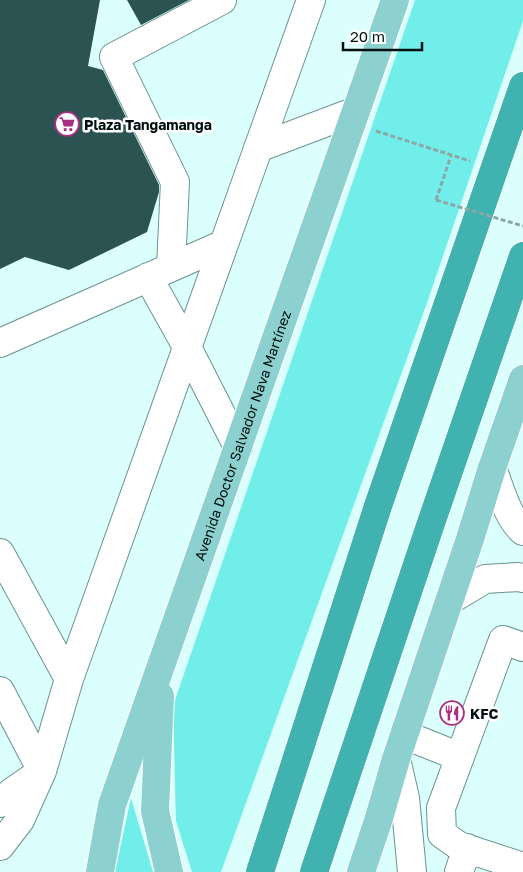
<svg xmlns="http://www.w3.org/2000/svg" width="523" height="872" font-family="'Golos Text',sans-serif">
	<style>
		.green { fill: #71edea }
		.building { fill: #2a5352 }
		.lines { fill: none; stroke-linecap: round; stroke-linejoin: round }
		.minor-casing { stroke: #699391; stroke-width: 30 }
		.major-casing { stroke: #fff; stroke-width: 30 }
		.highway-casing { stroke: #fff; stroke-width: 30 }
		.path { stroke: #8ca8a6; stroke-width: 3; stroke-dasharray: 5 2.5; stroke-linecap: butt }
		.minor { stroke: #fff; stroke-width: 28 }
		.major { stroke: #8cd1cf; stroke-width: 28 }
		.highway { stroke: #40b2af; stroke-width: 28 }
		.path-bridge { stroke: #8ca8a6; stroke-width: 3; stroke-dasharray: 5 2.5; stroke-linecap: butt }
		.labels { text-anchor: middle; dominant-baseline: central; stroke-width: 5; stroke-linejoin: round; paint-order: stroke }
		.poi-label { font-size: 14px; font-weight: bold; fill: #010f0f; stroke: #fff; text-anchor: start }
		.street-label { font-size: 14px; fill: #010f0f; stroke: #fff }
	</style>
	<rect width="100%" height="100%" fill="#dbfffd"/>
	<path class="green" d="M 415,0 L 523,0 L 523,21 L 428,300 L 221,872 L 192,872 L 176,821 L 173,706 Z
		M 131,798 L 153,872 L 115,872 Z"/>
	<path class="building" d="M 0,0 L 100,0 L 88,66 L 103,70 L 159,185 L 159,192 L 147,232 L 69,270 L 25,257 L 0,269 Z
		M 127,0 L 189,0 L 141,25 Z"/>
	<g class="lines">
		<g class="minor-casing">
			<path id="minor" d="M 258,148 L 356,111
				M 171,267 L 175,182 L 114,57 L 222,0
				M 148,277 L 187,347 L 238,447
				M 0,343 L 224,244
				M 492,468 C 500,488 507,517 523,531
				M 0,553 L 69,679
				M 450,600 L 485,579 L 518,577 L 523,578
				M 523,647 L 503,640 L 441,808 L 442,834 L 459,846 L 523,867
				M 0,691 L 42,771
				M 405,735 L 460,757
				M 396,759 L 405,798 L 412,872
				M 0,803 L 12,792 L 41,772
				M 0,846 L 20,820 L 42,771 L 69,679 L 311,0
				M 459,872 L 467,848"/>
		</g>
		<g class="major-casing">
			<g id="major">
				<path d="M 160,696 L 155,811 L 169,872"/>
				<path id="s1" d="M 100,872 L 112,805 L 395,0"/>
				<path d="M 361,872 L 379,818 L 396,759 L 470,539 L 492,468 L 523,379"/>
			</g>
		</g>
		<g class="highway-casing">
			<path id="highway" d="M 260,872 L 378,506 L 523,86
				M 314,872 L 430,526 L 523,256"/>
		</g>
		<path class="path" d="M 376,131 L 470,161
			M 436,200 L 451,156"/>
		<use href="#minor" class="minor"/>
		<use href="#major" class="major"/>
		<use href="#highway" class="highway"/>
		<path class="path-bridge" d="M 436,200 L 523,226"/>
	</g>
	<defs>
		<g id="supermarket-ring" transform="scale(1.25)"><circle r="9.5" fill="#fff" stroke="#a92f83" stroke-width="1.5"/><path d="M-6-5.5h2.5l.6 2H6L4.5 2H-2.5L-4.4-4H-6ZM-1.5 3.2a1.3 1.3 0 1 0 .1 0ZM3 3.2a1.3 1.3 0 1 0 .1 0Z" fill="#a92f83"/></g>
		<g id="restaurant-ring" transform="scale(1.25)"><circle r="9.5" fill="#fff" stroke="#a92f83" stroke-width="1.5"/><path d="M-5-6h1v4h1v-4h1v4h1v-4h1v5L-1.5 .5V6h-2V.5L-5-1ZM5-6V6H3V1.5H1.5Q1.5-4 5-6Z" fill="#a92f83"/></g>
	</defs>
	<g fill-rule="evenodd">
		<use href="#supermarket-ring" x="67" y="124"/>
		<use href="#restaurant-ring" x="452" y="713"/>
	</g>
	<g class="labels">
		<g class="poi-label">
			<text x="84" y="124">Plaza Tangamanga</text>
			<text x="470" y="713">KFC</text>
		</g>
		<g class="street-label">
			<text stroke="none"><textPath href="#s1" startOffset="460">Avenida Doctor Salvador Nava Martínez</textPath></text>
		</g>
	</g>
	<path d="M343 42v8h79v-8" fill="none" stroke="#010f0f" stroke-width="2.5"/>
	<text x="350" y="42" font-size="15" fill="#010f0f" stroke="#ffffff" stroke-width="4" paint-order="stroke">20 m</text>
</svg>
